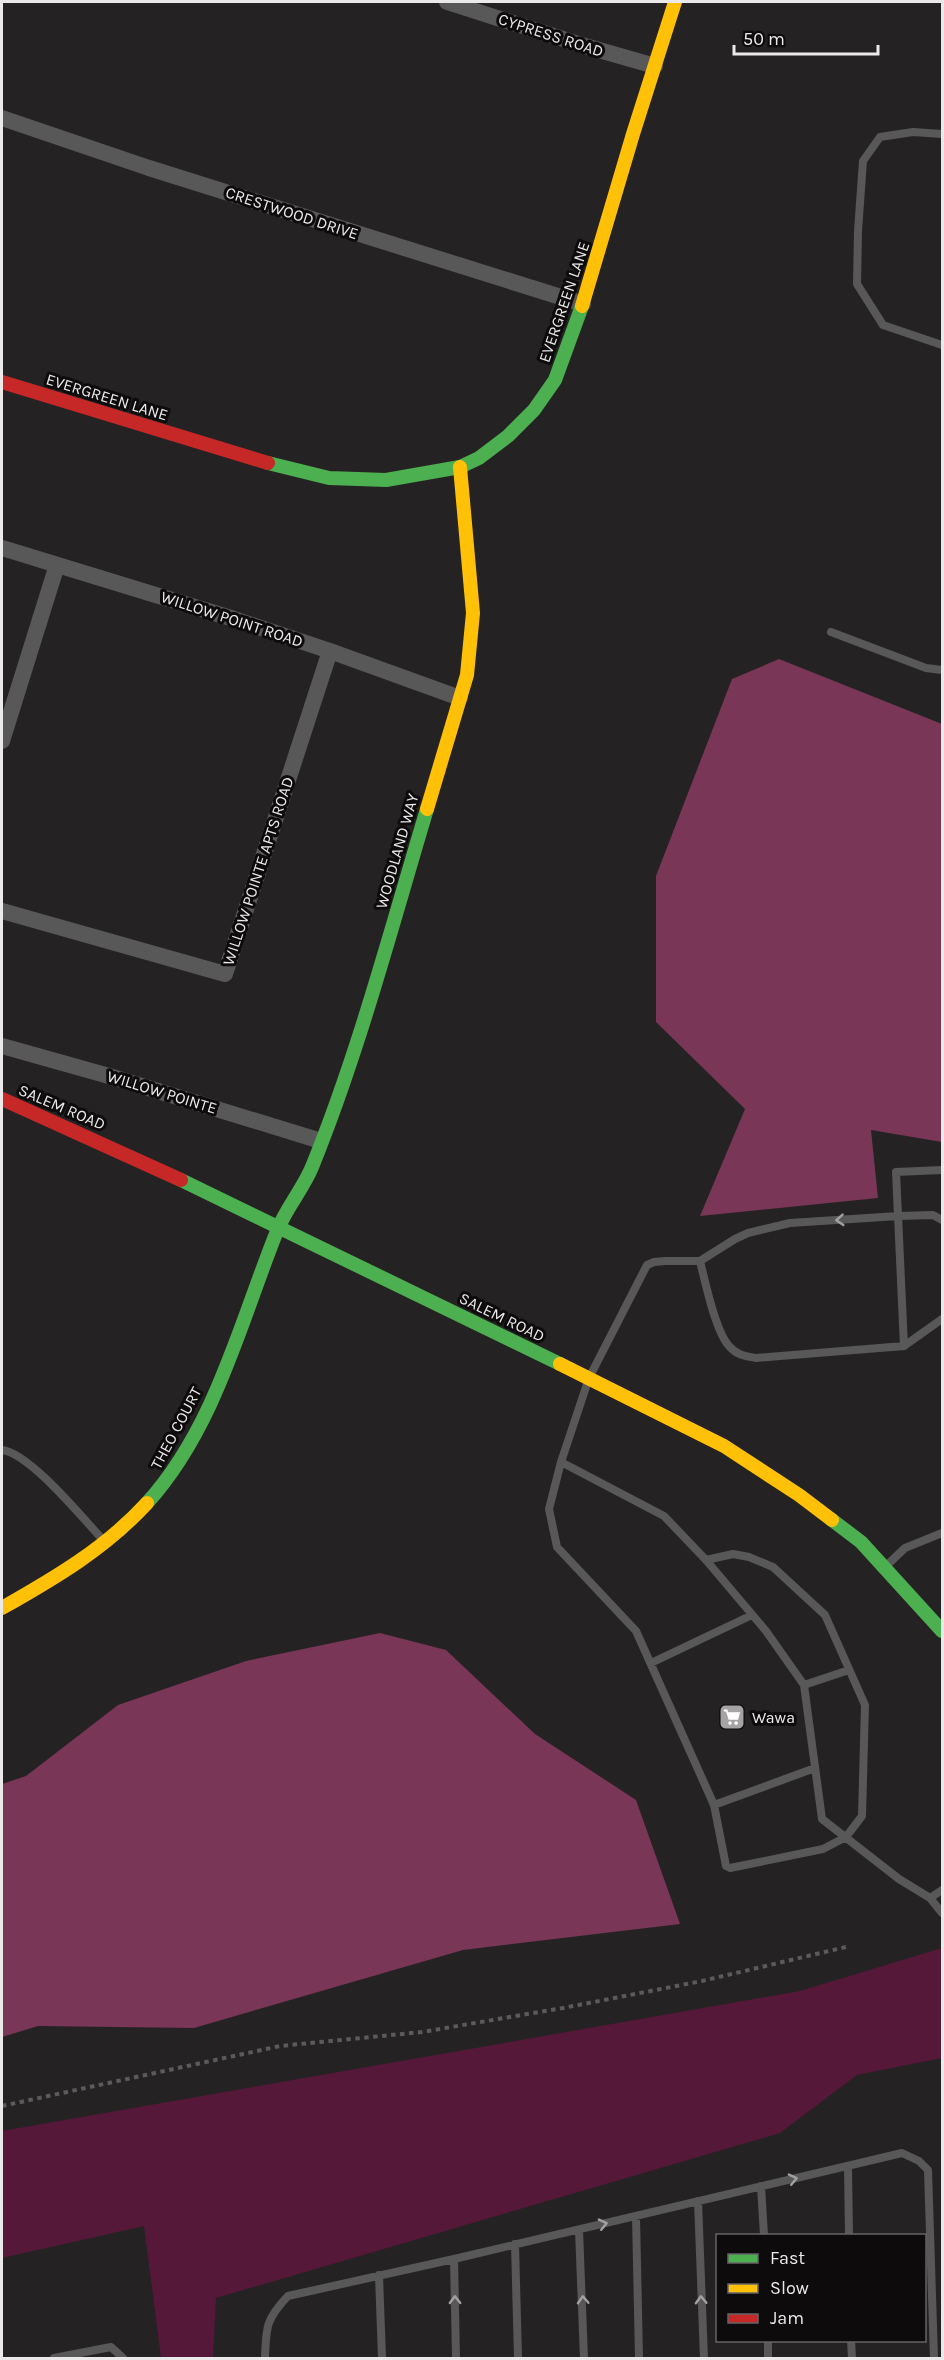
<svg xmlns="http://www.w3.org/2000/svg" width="944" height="2360" font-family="Karla,sans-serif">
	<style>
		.green { fill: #551839 }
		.forest { fill: #793657 }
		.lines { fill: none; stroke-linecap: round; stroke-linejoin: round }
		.path { stroke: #5b5b5c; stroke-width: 4; stroke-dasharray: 4.5 4.5; stroke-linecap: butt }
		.lane { stroke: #585859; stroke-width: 8 }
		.street { stroke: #585859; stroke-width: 16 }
		.fast { stroke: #4caf50; stroke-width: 14 }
		.slow { stroke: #ffc107; stroke-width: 14 }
		.jam { stroke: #c62828; stroke-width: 14 }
		.oneway { stroke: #a2a0a2 }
		.labels { text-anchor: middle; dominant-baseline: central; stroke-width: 6; stroke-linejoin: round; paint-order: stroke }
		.street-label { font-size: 16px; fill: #ece9ea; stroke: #0d0b0c }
		.poi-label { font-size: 16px; fill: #ece9ea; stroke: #0d0b0c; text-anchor: start }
	</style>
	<rect width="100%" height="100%" fill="#252223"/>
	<path class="green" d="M 942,1948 L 942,2058 L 857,2075 L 780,2133 L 216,2298 L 213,2358 L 161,2358 L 144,2226 L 2,2258 L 2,2131 L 800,1991 Z"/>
	<path class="forest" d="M 779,659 L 942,724 L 942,1142 L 871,1130 L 878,1198 L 700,1216 L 745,1109 L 656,1022 L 656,876 L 732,679 Z
		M 380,1633 L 446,1650 L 535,1734 L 636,1800 L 680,1924 L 463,1950 L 194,2028 L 38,2026 L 2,2037 L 2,1784 L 26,1776 L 118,1705 L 246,1661 Z"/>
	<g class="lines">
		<path class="path" d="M 2,2106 L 280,2046 L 422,2032 L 563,2008 L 702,1981 L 846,1947"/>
		<path class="lane" d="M 942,134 L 913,132 L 880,137 L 863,161 L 858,231 L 857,284 L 883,325 L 942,345
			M 831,632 L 926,668 L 942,670
			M 942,1220 L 933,1215 L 898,1216 L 790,1223 L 748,1233 L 735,1239 L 700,1261 L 665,1261 L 654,1262 L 647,1265 L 589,1378 L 561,1462 L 664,1516 L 706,1560 L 766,1631 L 804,1685 L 822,1819 L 899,1879 L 930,1898 L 942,1913
			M 700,1261 C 705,1281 716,1334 730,1347 C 737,1355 745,1356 756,1358 L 904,1346 L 896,1172 L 942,1170
			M 904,1346 L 942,1319
			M 2,1450 C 30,1453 84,1520 105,1542
			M 561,1462 L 549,1509 L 557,1547 L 636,1631 L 714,1805 L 815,1768
			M 706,1560 L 733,1554 L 749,1557 L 773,1567 L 825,1615 L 865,1705 L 862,1816 L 846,1837 L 823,1849 L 730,1868 L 726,1866 L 714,1805
			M 885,1567 L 905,1548 L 942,1533
			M 651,1663 L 752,1615
			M 804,1685 L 849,1670
			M 930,1898 L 942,1890
			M 848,2166 L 849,2236
			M 761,2186 L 764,2236
			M 698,2201 L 704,2358
			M 636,2216 L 639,2358
			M 579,2230 L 584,2358
			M 515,2244 L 518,2358
			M 379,2275 L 382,2358
			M 768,2340 L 768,2358
			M 851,2340 L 852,2358
			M 54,2358 L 111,2347 L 123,2358
			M 265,2358 C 266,2327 266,2319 288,2296 L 454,2259
			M 456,2358 L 454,2259 L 902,2153 L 919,2161 L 928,2170 L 934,2358"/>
		<path class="street" d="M 447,2 L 585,46 L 655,66
			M 2,118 L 149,168 L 583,304
			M 2,548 L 234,619 L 330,651 L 460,698
			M 2,741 L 57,565
			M 2,911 L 225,974 L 330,651
			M 2,1046 L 109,1076 L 321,1141"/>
		<path class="fast" d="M 268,463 L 329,478 L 386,480 L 460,467 L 479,458 L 508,436 L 534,410 L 555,380 L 582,306
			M 181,1180 L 560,1364
			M 147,1503 C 215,1428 240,1323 277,1231 C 286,1208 303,1189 312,1167 C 359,1051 391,929 427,809
			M 832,1520 L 861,1542 L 942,1631"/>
		<path class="slow" d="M 582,306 L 633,134 L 675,2
			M 427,809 L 467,675 L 473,613 L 460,467
			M 560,1364 L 724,1446 L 799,1495 L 832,1520
			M 2,1608 C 55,1578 106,1548 147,1503"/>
		<path class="jam" d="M 2,382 L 268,463
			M 2,1099 L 181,1180"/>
	</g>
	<defs><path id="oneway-chevron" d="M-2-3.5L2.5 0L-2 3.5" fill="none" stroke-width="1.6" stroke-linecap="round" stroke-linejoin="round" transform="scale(1.5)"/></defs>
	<g class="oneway">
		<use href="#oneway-chevron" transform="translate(840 1220) rotate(176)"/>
		<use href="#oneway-chevron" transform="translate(793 2179) rotate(-13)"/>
		<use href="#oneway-chevron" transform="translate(603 2224) rotate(-13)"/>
		<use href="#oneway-chevron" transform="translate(455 2300) rotate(-91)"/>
		<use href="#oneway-chevron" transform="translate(583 2300) rotate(-93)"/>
		<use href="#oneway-chevron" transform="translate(701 2300) rotate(-92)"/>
	</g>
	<defs>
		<g id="supermarket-square" transform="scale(1.35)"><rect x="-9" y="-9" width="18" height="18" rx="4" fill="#a6a3a4" stroke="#0d0b0c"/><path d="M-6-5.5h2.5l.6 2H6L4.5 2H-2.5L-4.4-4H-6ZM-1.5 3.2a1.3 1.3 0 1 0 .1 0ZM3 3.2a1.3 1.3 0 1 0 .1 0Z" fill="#fff"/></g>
	</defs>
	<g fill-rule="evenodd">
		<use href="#supermarket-square" x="732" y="1717"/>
	</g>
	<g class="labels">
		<g class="street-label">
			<text transform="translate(551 35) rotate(18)">CYPRESS ROAD</text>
			<text transform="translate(292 213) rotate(18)">CRESTWOOD DRIVE</text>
			<text transform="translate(564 302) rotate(-71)">EVERGREEN LANE</text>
			<text transform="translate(107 397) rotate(17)">EVERGREEN LANE</text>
			<text transform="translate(232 619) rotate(18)">WILLOW POINT ROAD</text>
			<text transform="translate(397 851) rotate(-74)">WOODLAND WAY</text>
			<text transform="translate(258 871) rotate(-72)">WILLOW POINTE APTS ROAD</text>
			<text transform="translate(162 1092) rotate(17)">WILLOW POINTE</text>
			<text transform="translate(62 1107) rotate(23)">SALEM ROAD</text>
			<text transform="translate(502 1317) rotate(26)">SALEM ROAD</text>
			<text transform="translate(176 1428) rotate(-62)">THEO COURT</text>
		</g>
		<g class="poi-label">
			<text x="752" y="1717">Wawa</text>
		</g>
	</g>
	<rect width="944" height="2360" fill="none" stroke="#ece9ea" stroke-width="6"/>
	<rect x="716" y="2234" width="210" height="108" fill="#0d0b0c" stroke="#666465" stroke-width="1.5"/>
	<rect x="728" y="2254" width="30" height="9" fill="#4caf50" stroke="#666465" stroke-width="1.5"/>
	<text x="770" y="2264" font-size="18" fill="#ece9ea">Fast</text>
	<rect x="728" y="2284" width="30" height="9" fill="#ffc107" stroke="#666465" stroke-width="1.5"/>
	<text x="770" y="2294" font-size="18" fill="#ece9ea">Slow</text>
	<rect x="728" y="2314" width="30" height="9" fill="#c62828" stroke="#666465" stroke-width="1.5"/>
	<text x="770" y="2324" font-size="18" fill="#ece9ea">Jam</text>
	<path d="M734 45v9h144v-9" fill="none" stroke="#ece9ea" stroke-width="3"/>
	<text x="743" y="45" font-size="18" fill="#ece9ea" stroke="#0d0b0c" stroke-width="4.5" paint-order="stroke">50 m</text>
</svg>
